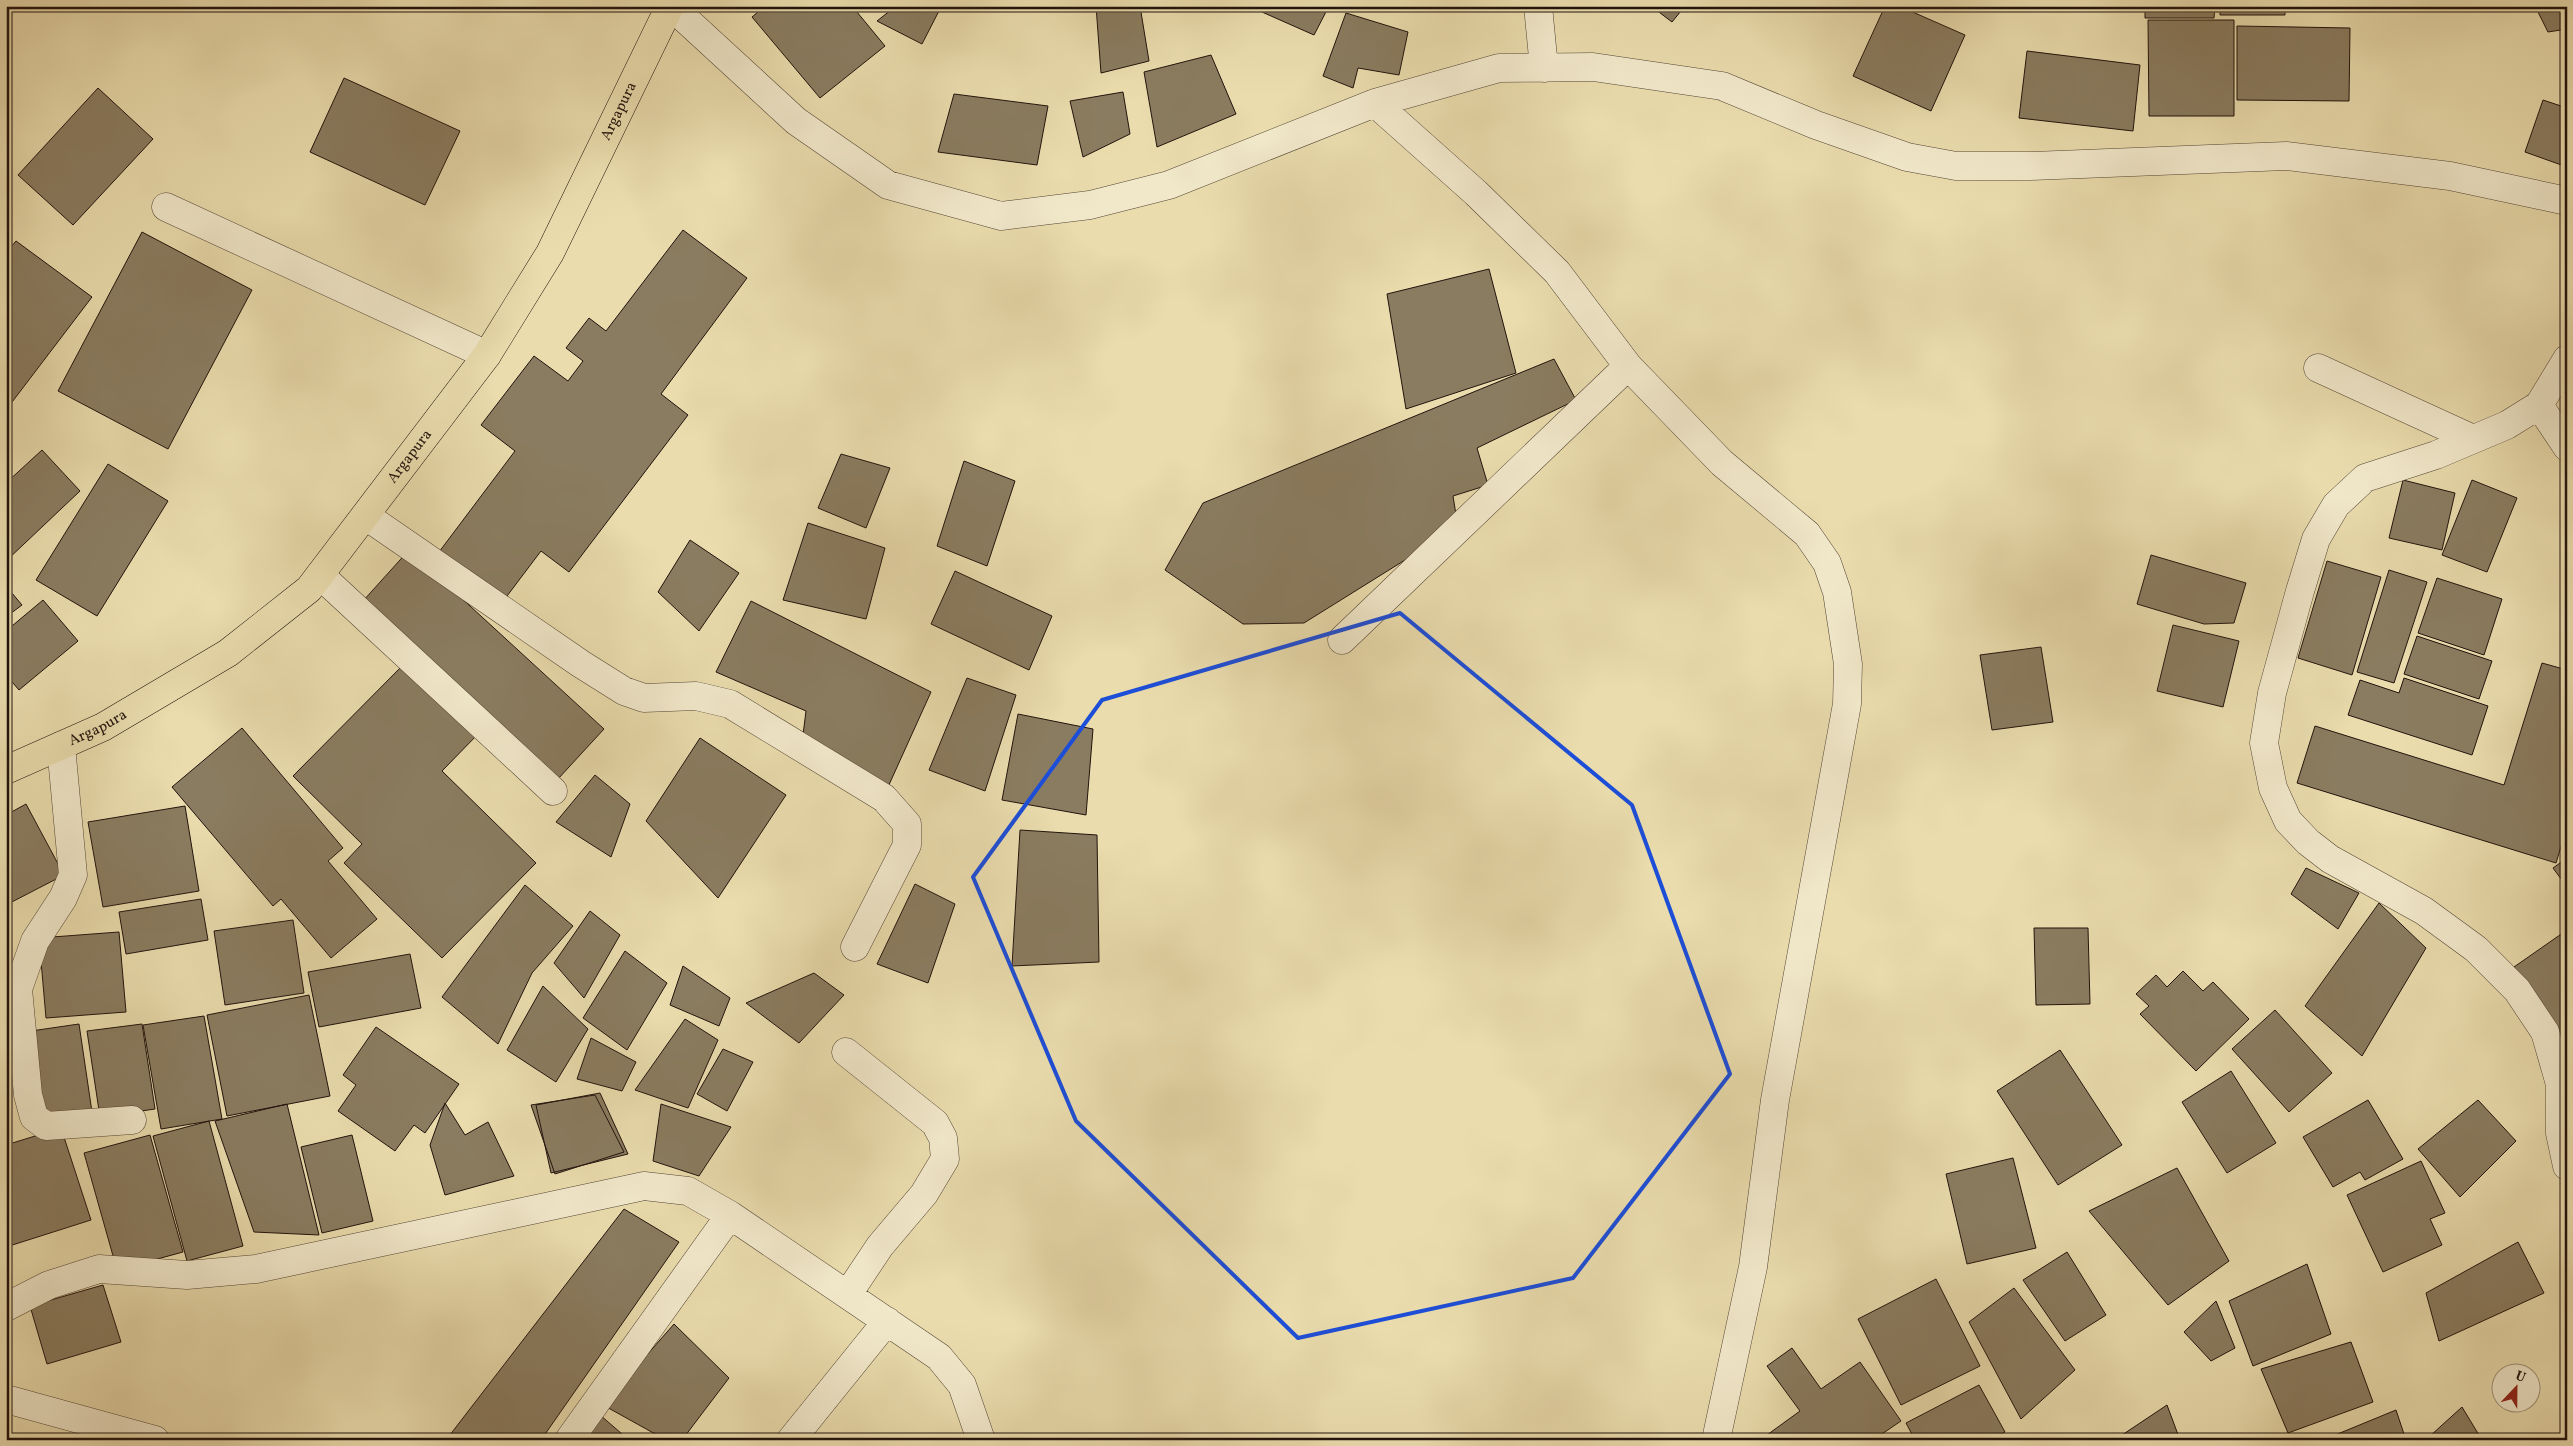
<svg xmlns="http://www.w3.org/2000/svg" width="2573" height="1446" font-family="Vollkorn,serif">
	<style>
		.building { fill: #8a7c60; stroke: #21130d }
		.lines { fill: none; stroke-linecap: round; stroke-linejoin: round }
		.minor-casing { stroke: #534535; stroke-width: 29 }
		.highway-casing { stroke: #21130d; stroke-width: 29 }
		.minor { stroke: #f1e8ca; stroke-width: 28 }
		.highway { stroke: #eadcad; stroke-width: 28 }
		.marked { fill: none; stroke: #1d4ed8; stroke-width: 4; stroke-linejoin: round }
		.labels { text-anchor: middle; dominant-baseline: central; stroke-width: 4.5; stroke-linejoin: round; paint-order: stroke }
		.street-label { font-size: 15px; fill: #21130d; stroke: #f1e8ca }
	</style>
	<rect width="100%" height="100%" fill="#eadcad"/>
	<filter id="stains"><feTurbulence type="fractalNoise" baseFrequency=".004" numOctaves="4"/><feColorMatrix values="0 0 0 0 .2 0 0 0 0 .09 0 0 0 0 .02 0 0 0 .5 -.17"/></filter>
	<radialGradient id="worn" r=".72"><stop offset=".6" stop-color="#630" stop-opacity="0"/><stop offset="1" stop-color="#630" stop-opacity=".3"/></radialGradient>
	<path class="building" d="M 765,6 L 852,6 L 885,46 L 820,98 L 752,17 Z
		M 896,6 L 941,7 L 922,44 L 877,21 Z
		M 1096,6 L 1140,6 L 1149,61 L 1101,73 Z
		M 1264,6 L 1329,6 L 1314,35 L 1262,12 Z
		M 1651,6 L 1685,6 L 1672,22 Z
		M 1885,6 L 1899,6 L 1965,35 L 1931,111 L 1853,76 Z
		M 2145,6 L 2215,6 L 2214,18 L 2145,18 Z
		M 2220,6 L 2285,6 L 2285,15 L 2220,15 Z
		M 2535,6 L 2567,6 L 2567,29 L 2548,32 Z
		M 1346,13 L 1408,32 L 1399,75 L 1358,68 L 1353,88 L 1323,76 Z
		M 2148,20 L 2234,20 L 2234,116 L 2149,116 Z
		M 2237,26 L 2350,28 L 2349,101 L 2237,100 Z
		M 2027,51 L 2140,65 L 2133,131 L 2019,118 Z
		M 1211,55 L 1236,114 L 1157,147 L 1144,72 Z
		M 344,78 L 460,131 L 425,205 L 310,152 Z
		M 98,88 L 153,139 L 73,225 L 18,175 Z
		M 1123,92 L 1130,134 L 1083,157 L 1070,101 Z
		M 954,94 L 1048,106 L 1037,165 L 938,152 Z
		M 2543,100 L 2567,108 L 2567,167 L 2525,152 Z
		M 683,230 L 747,278 L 661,394 L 688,415 L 569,572 L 541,551 L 504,600 L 439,552 L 515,451 L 481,425 L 534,356 L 568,381 L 583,361 L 566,348 L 589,318 L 606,331 Z
		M 142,232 L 252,290 L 168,449 L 58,391 Z
		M 16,241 L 92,297 L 6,410 L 6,253 Z
		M 1489,269 L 1516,373 L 1406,409 L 1387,294 Z
		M 1554,359 L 1576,400 L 1477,448 L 1488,485 L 1453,496 L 1458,527 L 1304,623 L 1243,624 L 1165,570 L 1203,503 Z
		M 42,450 L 80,491 L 6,561 L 6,483 Z
		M 841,454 L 890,468 L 866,528 L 818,508 Z
		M 964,461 L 1015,481 L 987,566 L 937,546 Z
		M 108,464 L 168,501 L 97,616 L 36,580 Z
		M 2403,480 L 2455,493 L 2442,550 L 2389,538 Z
		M 2472,480 L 2517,498 L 2487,572 L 2442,555 Z
		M 808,523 L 885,548 L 866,619 L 783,600 Z
		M 690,540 L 739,573 L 699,631 L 658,592 Z
		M 409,550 L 604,729 L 558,779 L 363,601 Z
		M 2151,555 L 2246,583 L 2234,623 L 2204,624 L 2137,604 Z
		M 2327,561 L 2381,577 L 2352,675 L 2298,658 Z
		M 2389,570 L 2427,582 L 2394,683 L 2357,672 Z
		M 955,571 L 1052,616 L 1029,670 L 931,624 Z
		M 2437,578 L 2502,599 L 2484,655 L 2418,633 Z
		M 6,586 L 22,605 L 6,617 Z
		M 43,600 L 78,641 L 19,690 L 6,675 L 6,631 Z
		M 751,601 L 931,692 L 888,787 L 803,735 L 806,711 L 716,672 Z
		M 2173,625 L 2239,641 L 2223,707 L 2157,691 Z
		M 2417,636 L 2492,661 L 2479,699 L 2404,674 Z
		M 2041,647 L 2053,722 L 1992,730 L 1980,655 Z
		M 407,661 L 480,732 L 442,771 L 536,863 L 442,958 L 344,863 L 362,844 L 293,776 Z
		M 2542,663 L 2567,670 L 2567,827 L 2556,863 L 2297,783 L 2315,726 L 2504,785 Z
		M 967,678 L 1016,695 L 985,791 L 929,770 Z
		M 2404,678 L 2488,706 L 2472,755 L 2348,715 L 2360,680 L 2399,693 Z
		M 1018,714 L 1093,729 L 1086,815 L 1002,800 Z
		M 242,728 L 343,848 L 328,861 L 377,919 L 331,958 L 281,899 L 273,906 L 172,787 Z
		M 700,738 L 786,795 L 718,898 L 646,821 Z
		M 595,775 L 630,804 L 611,857 L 556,822 Z
		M 26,804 L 64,875 L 6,905 L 6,815 Z
		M 185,806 L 199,891 L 103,907 L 88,822 Z
		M 1020,830 L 1097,835 L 1099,962 L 1012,966 Z
		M 2567,858 L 2567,887 L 2553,868 Z
		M 2306,868 L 2359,893 L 2338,929 L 2291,894 Z
		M 915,884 L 955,904 L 928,983 L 877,964 Z
		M 525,885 L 573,926 L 532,973 L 498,1044 L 442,997 Z
		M 201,899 L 208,940 L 126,954 L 119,912 Z
		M 2379,903 L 2426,948 L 2362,1056 L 2305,1006 Z
		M 590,911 L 620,935 L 584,998 L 554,963 Z
		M 293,920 L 304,993 L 225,1005 L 214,931 Z
		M 2034,928 L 2088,928 L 2090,1004 L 2036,1005 Z
		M 2567,930 L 2567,1044 L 2514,967 Z
		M 119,932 L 126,1012 L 46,1018 L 39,938 Z
		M 625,951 L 667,983 L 627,1050 L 583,1018 Z
		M 410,954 L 421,1008 L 319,1027 L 308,972 Z
		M 683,966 L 730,998 L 719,1026 L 670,1005 Z
		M 2183,971 L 2203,991 L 2213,982 L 2249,1019 L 2196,1071 L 2140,1014 L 2149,1006 L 2136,994 L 2156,975 L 2167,987 Z
		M 814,973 L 844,995 L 799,1043 L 746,1003 Z
		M 543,986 L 588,1029 L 556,1082 L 507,1050 Z
		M 309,995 L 330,1096 L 227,1116 L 207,1015 Z
		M 2275,1010 L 2332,1073 L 2289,1112 L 2232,1049 Z
		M 204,1016 L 222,1119 L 161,1129 L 143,1025 Z
		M 685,1019 L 718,1040 L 688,1108 L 635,1090 Z
		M 79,1024 L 92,1112 L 44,1119 L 31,1031 Z
		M 142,1024 L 155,1109 L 100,1117 L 87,1031 Z
		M 376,1027 L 459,1084 L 425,1133 L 414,1125 L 395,1151 L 338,1111 L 356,1085 L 343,1075 Z
		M 591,1038 L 636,1062 L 622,1091 L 577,1079 Z
		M 723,1049 L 753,1062 L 727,1111 L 697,1094 Z
		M 2060,1050 L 2122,1145 L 2058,1185 L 1997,1091 Z
		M 2231,1071 L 2276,1143 L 2227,1173 L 2182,1102 Z
		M 600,1093 L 628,1154 L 551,1173 L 536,1105 Z
		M 595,1095 L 624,1152 L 555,1174 L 531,1105 Z
		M 2368,1100 L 2403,1159 L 2365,1180 L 2360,1172 L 2333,1187 L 2303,1137 Z
		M 2478,1100 L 2516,1141 L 2460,1197 L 2418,1149 Z
		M 445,1103 L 465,1135 L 488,1122 L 514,1176 L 445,1195 L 430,1145 Z
		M 287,1104 L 319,1235 L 254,1232 L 215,1121 Z
		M 661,1104 L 731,1127 L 699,1176 L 653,1161 Z
		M 209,1121 L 243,1246 L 187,1261 L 153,1136 Z
		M 61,1128 L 91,1220 L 6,1247 L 6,1145 Z
		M 150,1135 L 183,1252 L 117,1270 L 84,1153 Z
		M 352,1135 L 373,1221 L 322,1233 L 301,1147 Z
		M 2013,1158 L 2036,1248 L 1967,1264 L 1946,1174 Z
		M 2421,1161 L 2445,1213 L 2430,1219 L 2442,1245 L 2383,1272 L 2347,1195 Z
		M 2177,1168 L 2229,1261 L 2168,1305 L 2089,1211 Z
		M 624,1209 L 679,1242 L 541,1440 L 446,1440 Z
		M 2518,1242 L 2544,1293 L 2439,1341 L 2426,1293 Z
		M 2067,1252 L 2106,1315 L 2065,1341 L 2023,1280 Z
		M 2307,1264 L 2331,1334 L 2253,1366 L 2229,1301 Z
		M 1936,1279 L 1980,1366 L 1901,1405 L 1858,1319 Z
		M 103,1285 L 121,1342 L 47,1364 L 30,1306 Z
		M 2014,1288 L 2075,1370 L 2021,1419 L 1969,1322 Z
		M 2216,1301 L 2235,1348 L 2211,1361 L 2184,1332 Z
		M 674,1324 L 729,1378 L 682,1440 L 666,1440 L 603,1405 Z
		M 2351,1342 L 2373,1402 L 2288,1433 L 2261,1369 Z
		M 1792,1348 L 1821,1389 L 1860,1362 L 1901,1421 L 1873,1440 L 1770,1440 L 1767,1435 L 1800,1411 L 1767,1366 Z
		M 1979,1385 L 2005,1432 L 1990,1440 L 1915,1440 L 1906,1423 Z
		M 2167,1405 L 2180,1440 L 2123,1440 L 2122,1435 Z
		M 2462,1407 L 2482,1440 L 2432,1440 L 2430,1436 Z
		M 2396,1410 L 2406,1440 L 2323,1440 Z
		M 600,1415 L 629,1440 L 581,1440 Z"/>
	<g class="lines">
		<g class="minor-casing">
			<path id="minor" d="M 671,6 L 796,121 L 888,185 L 1001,216 L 1090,205 L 1169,185 L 1375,103 L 1499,68 L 1593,67 L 1722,86 L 1816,125 L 1907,157 L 1956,166 L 2030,166 L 2286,156 L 2450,176 L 2567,201
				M 1538,6 L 1544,68
				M 1375,103 L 1476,193 L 1557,272 L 1628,366 L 1722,463 L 1807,534 L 1827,563 L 1837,592 L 1848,664 L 1847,704 L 1775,1100 L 1753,1267 L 1716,1440
				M 166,207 L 487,355
				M 2567,359 L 2539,405 L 2507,425 L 2436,455 L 2365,478 L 2336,505 L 2316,539 L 2300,591 L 2272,693 L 2264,743 L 2273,788 L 2288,821 L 2308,842 L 2330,859 L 2424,911 L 2476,949 L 2517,990 L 2545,1032 L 2560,1084 L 2560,1133 L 2567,1166
				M 2318,368 L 2473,439
				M 2539,405 L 2567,447
				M 366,516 L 581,664 L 624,691 L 644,698 L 696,696 L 730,704 L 884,798 L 907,824 L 907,845 L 855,947
				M 320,575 L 553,791
				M 1342,640 L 1628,366
				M 61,746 L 73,875 L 63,898 L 35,941 L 18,989 L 28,1095 L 34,1117 L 46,1126 L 132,1120
				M 846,1052 L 935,1123 L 943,1138 L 945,1159 L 924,1194 L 880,1246 L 848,1294
				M 6,1307 L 49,1285 L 99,1269 L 187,1275 L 256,1269 L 644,1186 L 688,1191 L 730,1215 L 939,1357 L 962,1385 L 981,1440
				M 6,1399 L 155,1440
				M 569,1440 L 730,1215
				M 791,1440 L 887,1321"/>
		</g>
		<g class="highway-casing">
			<g id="highway">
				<path id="s1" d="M 6,770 L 103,727 L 228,653 L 309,589 L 487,355 L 550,253 L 670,6"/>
			</g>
		</g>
		<use href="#minor" class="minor"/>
		<use href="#highway" class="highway"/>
	</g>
	<path class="marked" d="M 1400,613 L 1632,805 L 1730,1074 L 1573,1278 L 1298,1338 L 1076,1121 L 973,877 L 1102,700 Z"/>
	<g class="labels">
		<g class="street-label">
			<text stroke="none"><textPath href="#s1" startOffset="926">Argapura</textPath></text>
			<text stroke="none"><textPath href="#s1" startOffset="521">Argapura</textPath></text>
			<text stroke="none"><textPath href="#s1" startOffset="101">Argapura</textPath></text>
		</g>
	</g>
	<rect width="2573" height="1446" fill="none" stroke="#eadcad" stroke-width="25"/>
	<rect x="8" y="8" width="2558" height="1431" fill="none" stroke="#21130d" stroke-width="2.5"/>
	<rect x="12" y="12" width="2548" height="1421" fill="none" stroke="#21130d"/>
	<g transform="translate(2516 1388) rotate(22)"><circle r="24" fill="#f1e8ca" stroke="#9e937e"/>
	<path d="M0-4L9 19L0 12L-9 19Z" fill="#8f2418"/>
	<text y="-8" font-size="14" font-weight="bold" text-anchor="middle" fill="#21130d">U</text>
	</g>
	<rect width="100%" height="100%" filter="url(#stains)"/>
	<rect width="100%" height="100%" fill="url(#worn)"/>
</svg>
